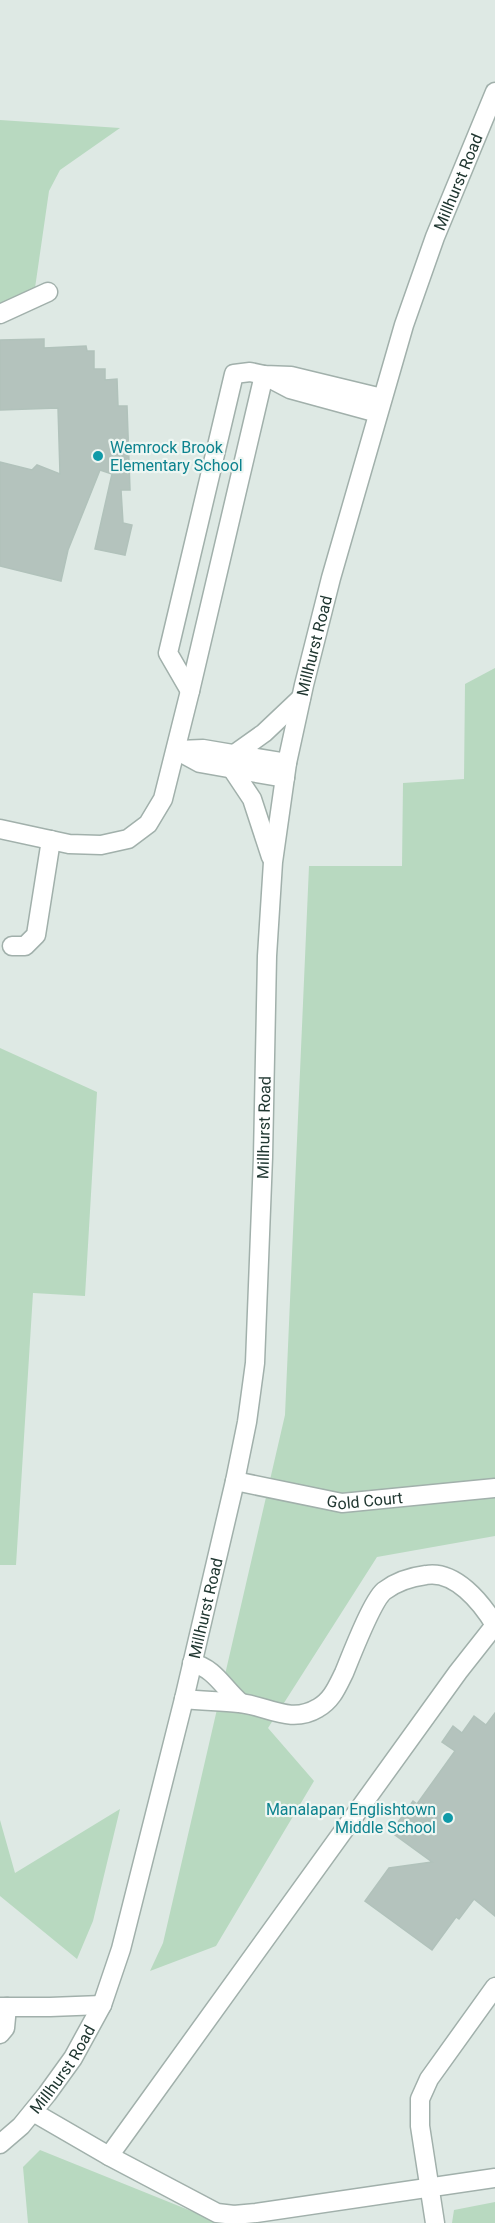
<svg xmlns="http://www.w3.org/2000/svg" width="495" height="2223" font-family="Roboto,sans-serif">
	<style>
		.green { fill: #b8d9c0 }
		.building { fill: #b4c3bd; stroke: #b1c2bb; stroke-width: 1.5 }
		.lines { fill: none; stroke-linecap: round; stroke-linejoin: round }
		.minor-casing { stroke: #a1b0ab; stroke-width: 21 }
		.minor { stroke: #fff; stroke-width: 18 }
		.culture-dot { fill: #0f9aa8; stroke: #eef6f2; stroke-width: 2 }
		.labels { text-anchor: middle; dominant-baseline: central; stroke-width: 4.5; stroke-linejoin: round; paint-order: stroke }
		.street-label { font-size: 16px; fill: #203731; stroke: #eef6f2 }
		.culture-label { font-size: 16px; fill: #0d838f; stroke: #eef6f2; text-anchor: start }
	</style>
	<rect width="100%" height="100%" fill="#dee9e4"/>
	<path class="green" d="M 0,120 L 120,128 L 60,170 L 49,191 L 35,288 L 0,306 Z
		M 495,668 L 495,1536 L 377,1557 L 268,1728 L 314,1781 L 216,1946 L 150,1971 L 163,1943 L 285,1415 L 309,866 L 402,866 L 403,783 L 464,779 L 465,684 Z
		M 0,1048 L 97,1092 L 85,1296 L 33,1293 L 16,1565 L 0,1565 Z
		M 120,1809 L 93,1921 L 77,1959 L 0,1896 L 0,1820 L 15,1873 Z
		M 40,2150 L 221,2223 L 28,2223 L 23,2167 Z
		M 495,2202 L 495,2223 L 452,2223 L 454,2210 Z"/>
	<path class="building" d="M 44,339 L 44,348 L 86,346 L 87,351 L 94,351 L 94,369 L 105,369 L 105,380 L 117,379 L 118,406 L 127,406 L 130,490 L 121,490 L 123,523 L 132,525 L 125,555 L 95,549 L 112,474 L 100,470 L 68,550 L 61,581 L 0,566 L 0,462 L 32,470 L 37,465 L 60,474 L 58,408 L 0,410 L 0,340 Z
		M 495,1713 L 495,1916 L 474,1899 L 459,1919 L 456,1917 L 432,1950 L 365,1901 L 389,1868 L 432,1862 L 391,1832 L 413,1801 L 417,1804 L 455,1751 L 442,1742 L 453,1726 L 462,1733 L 474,1716 L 486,1725 Z"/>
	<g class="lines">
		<g class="minor-casing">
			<g id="minor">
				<path d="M 0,314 L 48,292"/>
				<path d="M 269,378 L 290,389 L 378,413"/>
				<path d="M 190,691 L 168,653 L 234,374 L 250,372 L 264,375 L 291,376 L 382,398"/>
				<path d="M 176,750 L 200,763 L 285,778"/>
				<path d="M 178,750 L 203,749 L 287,763"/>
				<path d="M 233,755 L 264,733 L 301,698"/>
				<path d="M 232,769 L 252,799 L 271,857"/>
				<path d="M 0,829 L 69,844 L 101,845 L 128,839 L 148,824 L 163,799 L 190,691 L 264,375"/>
				<path d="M 12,946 L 25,946 L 36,935 L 51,840"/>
				<path id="s1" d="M 235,1481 L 342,1503 L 495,1488"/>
				<path d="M 192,1663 C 215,1668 224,1689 241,1703"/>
				<path d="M 184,1699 C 202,1701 220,1701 239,1703 C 266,1705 290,1725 318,1708 C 332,1700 337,1687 344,1673 C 351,1656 372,1601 384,1591 C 397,1581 410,1577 426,1575 C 455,1570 481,1602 495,1625"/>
				<path d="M 0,2007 L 50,2007 L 102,2005"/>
				<path d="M 0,2034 L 5,2028 L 7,2007"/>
				<path d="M 33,2112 L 109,2156 L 217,2213 L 234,2215 L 256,2213 L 495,2178"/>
				<path id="s2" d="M 0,2144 L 21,2126 L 47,2094 L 73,2058 L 102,2005 L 121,1949 L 184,1699 L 235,1481 L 247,1422 L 255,1363 L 263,1157 L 267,956 L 273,862 L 287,763 L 304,685 L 331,578 L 404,325 L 435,237 L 495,92"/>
				<path d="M 109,2156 L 458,1672 L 495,1625"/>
				<path d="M 435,2223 L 420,2126 L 420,2099 L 429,2079 L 495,1987"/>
			</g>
		</g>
		<use href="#minor" class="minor"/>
	</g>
	<g class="culture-dot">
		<circle cx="98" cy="456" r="6"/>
		<circle cx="448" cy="1818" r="6"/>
	</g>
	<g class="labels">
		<g class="street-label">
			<text stroke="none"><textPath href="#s2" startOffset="2042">Millhurst Road</textPath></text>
			<text stroke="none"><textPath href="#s2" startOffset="1556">Millhurst Road</textPath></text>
			<text stroke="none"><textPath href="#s2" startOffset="1070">Millhurst Road</textPath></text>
			<text stroke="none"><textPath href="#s1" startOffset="132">Gold Court</textPath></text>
			<text stroke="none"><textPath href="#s2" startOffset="584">Millhurst Road</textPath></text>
			<text stroke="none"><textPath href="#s2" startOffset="98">Millhurst Road</textPath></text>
		</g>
		<g class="culture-label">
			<text x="110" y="447">Wemrock Brook<tspan x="110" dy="18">Elementary School</tspan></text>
			<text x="436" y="1809" text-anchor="end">Manalapan Englishtown<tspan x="436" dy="18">Middle School</tspan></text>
		</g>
	</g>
</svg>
